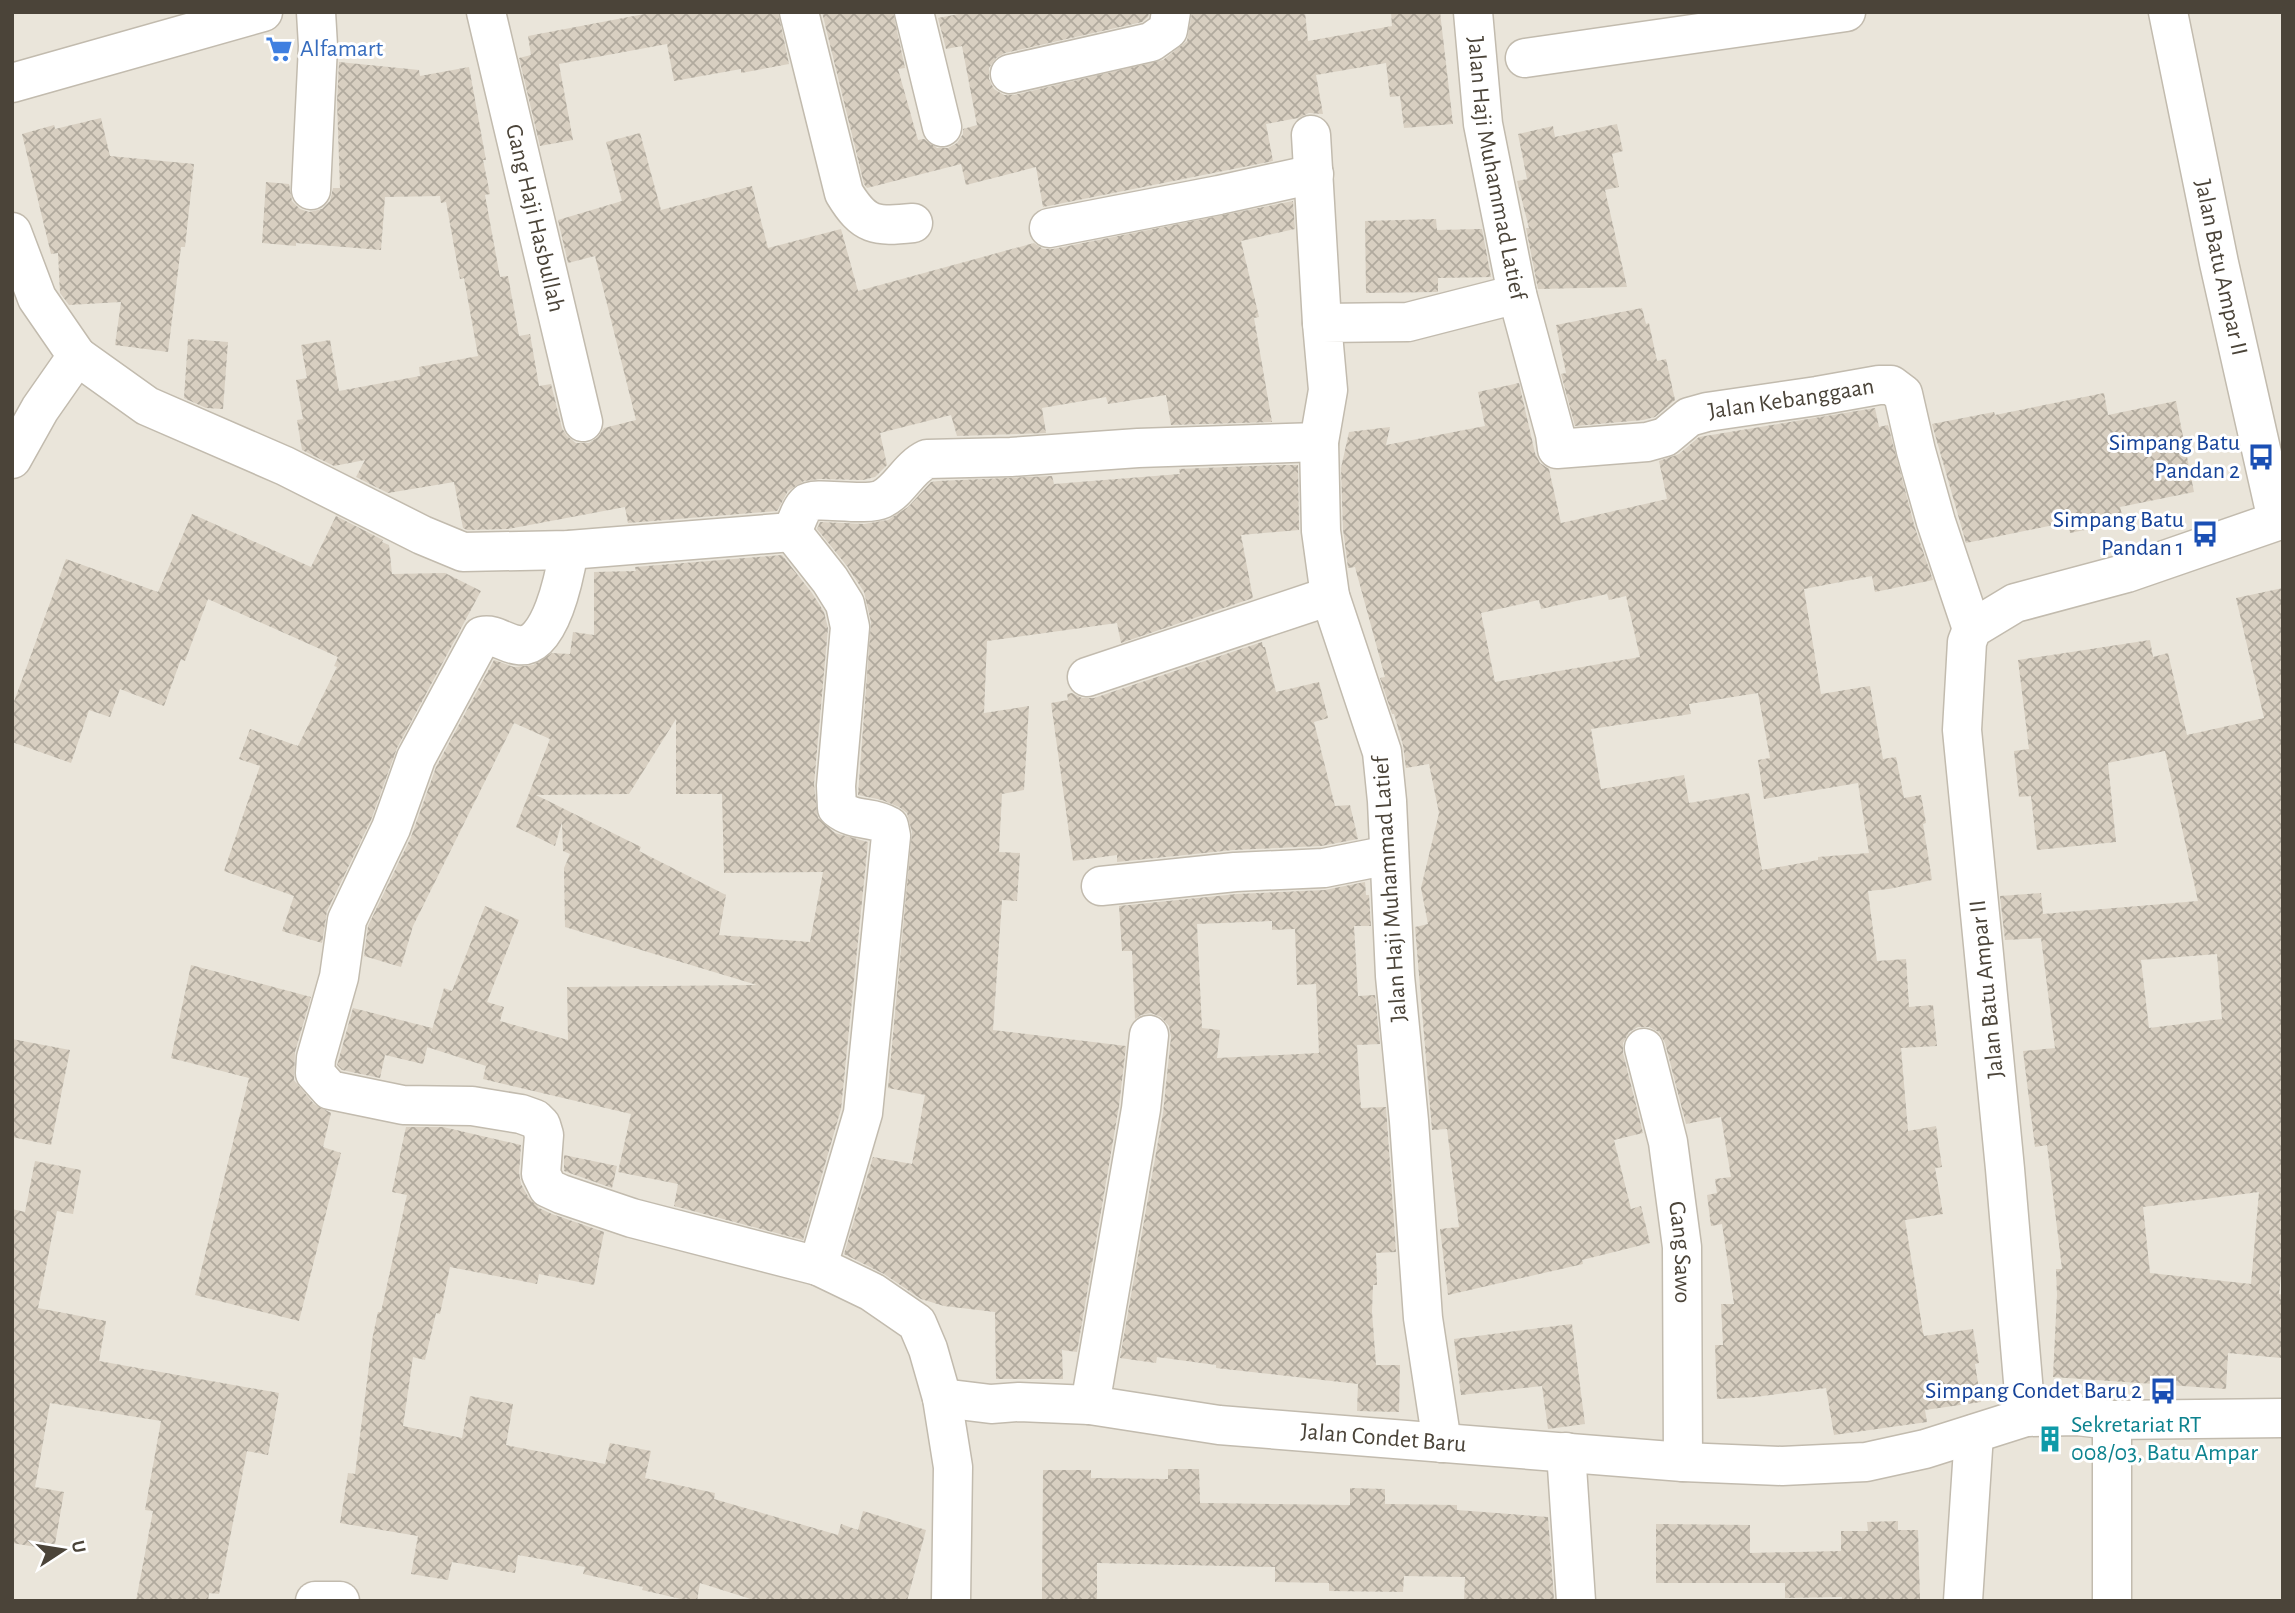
<svg xmlns="http://www.w3.org/2000/svg" width="2295" height="1613" font-family="'Alegreya Sans',sans-serif">
	<style>
		.residential { fill: #eae5da }
		.building { fill: url(#building-cross-hatch); fill-rule: evenodd }
		.lines { fill: none; stroke-linecap: round; stroke-linejoin: round }
		.minor-casing { stroke: #c2bbae; stroke-width: 41 }
		.minor { stroke: #fff; stroke-width: 38 }
		.labels { text-anchor: middle; dominant-baseline: central; stroke-width: 6; stroke-linejoin: round; paint-order: stroke }
		.shop-label { font-size: 24px; fill: #366cbe; stroke: #fff; text-anchor: start }
		.street-label { font-size: 24px; fill: #4b4439; stroke: #fff }
		.transit-label { font-size: 24px; fill: #164399; stroke: #fff; text-anchor: end }
		.culture-label { font-size: 24px; fill: #0d838f; stroke: #fff; text-anchor: start }
	</style>
	<defs>
		<pattern id="building-cross-hatch" width="8" height="8" patternUnits="userSpaceOnUse" patternTransform="scale(1.75)"><rect width="8" height="8" fill="#d8cfc1"/><path d="M0 0l8 8M0 8l8-8" fill="none" stroke="#b1aa9e"/></pattern>
	</defs>
	<rect width="100%" height="100%" fill="#f6f3ec"/>
	<path class="residential" d="M 12,12 L 2283,12 L 2283,1601 L 12,1601 Z"/>
	<path class="building" d="M 655,12 L 778,12 L 789,64 L 741,73 L 741,69 L 674,81 L 667,44 L 559,64 L 573,140 L 540,146 L 519,58 L 531,55 L 528,36 Z
		M 822,12 L 893,12 L 905,68 L 898,69 L 918,140 L 924,139 L 937,148 L 948,148 L 957,143 L 963,134 L 963,129 L 977,125 L 962,46 L 946,49 L 938,18 L 969,12 L 1149,12 L 1148,17 L 1142,22 L 1005,53 L 996,58 L 989,68 L 989,79 L 994,89 L 1004,95 L 1014,95 L 1163,60 L 1187,41 L 1192,12 L 1305,12 L 1308,41 L 1392,26 L 1391,12 L 1440,12 L 1453,124 L 1404,128 L 1400,96 L 1390,97 L 1386,63 L 1316,75 L 1323,114 L 1309,113 L 1298,118 L 1266,124 L 1273,161 L 1043,207 L 1036,167 L 966,185 L 961,164 L 867,188 L 864,184 Z
		M 339,62 L 419,70 L 420,76 L 469,67 L 486,160 L 483,160 L 490,194 L 485,195 L 500,277 L 508,276 L 519,336 L 530,334 L 539,386 L 551,384 L 562,428 L 567,436 L 576,443 L 589,443 L 598,437 L 604,428 L 636,420 L 595,256 L 568,263 L 558,220 L 622,201 L 606,142 L 640,133 L 661,210 L 752,186 L 768,248 L 841,229 L 858,291 L 1034,243 L 1043,249 L 1053,249 L 1293,201 L 1295,229 L 1241,241 L 1259,317 L 1254,318 L 1272,422 L 1171,425 L 1166,395 L 1108,404 L 1106,397 L 1042,408 L 1046,433 L 957,436 L 951,415 L 880,433 L 887,465 L 875,477 L 863,480 L 820,479 L 804,481 L 788,491 L 777,511 L 628,523 L 625,507 L 508,529 L 467,530 L 463,528 L 454,482 L 388,493 L 356,477 L 365,460 L 334,466 L 302,450 L 297,420 L 303,419 L 296,380 L 307,378 L 301,345 L 330,340 L 339,391 L 420,376 L 419,367 L 478,356 L 464,278 L 460,279 L 446,202 L 441,203 L 440,196 L 385,197 L 381,250 L 296,243 L 296,246 L 262,243 L 266,182 L 289,184 L 292,201 L 300,209 L 309,212 L 322,209 L 330,201 L 333,188 L 340,188 L 337,102 Z
		M 101,118 L 110,156 L 194,164 L 185,247 L 181,247 L 168,352 L 115,345 L 121,302 L 69,305 L 60,293 L 58,253 L 51,254 L 22,134 L 54,125 L 55,129 Z
		M 1617,124 L 1623,151 L 1612,154 L 1619,187 L 1605,190 L 1627,287 L 1538,289 L 1526,228 L 1529,228 L 1517,181 L 1527,179 L 1518,134 L 1553,126 L 1555,137 Z
		M 1436,219 L 1437,230 L 1482,229 L 1491,277 L 1438,278 L 1438,292 L 1366,293 L 1365,221 Z
		M 1642,308 L 1646,324 L 1649,323 L 1657,361 L 1666,359 L 1675,400 L 1655,417 L 1643,420 L 1575,426 L 1561,374 L 1566,373 L 1556,325 Z
		M 188,339 L 228,342 L 223,409 L 206,408 L 184,398 Z
		M 1519,383 L 1535,453 L 1540,463 L 1549,469 L 1561,523 L 1667,499 L 1659,461 L 1679,454 L 1699,437 L 1875,408 L 1879,427 L 1888,425 L 1915,528 L 1933,580 L 1875,592 L 1872,576 L 1804,589 L 1821,694 L 1870,686 L 1883,759 L 1896,757 L 1904,798 L 1921,795 L 1926,823 L 1923,824 L 1932,880 L 1889,889 L 1868,891 L 1877,961 L 1906,959 L 1909,1007 L 1933,1005 L 1937,1046 L 1901,1048 L 1908,1131 L 1936,1126 L 1942,1167 L 1935,1168 L 1943,1214 L 1905,1220 L 1923,1332 L 1924,1336 L 1973,1329 L 1979,1363 L 1975,1364 L 1981,1402 L 1925,1410 L 1927,1422 L 1834,1435 L 1826,1388 L 1755,1397 L 1717,1399 L 1715,1345 L 1723,1345 L 1721,1304 L 1734,1304 L 1722,1224 L 1711,1226 L 1707,1195 L 1717,1193 L 1715,1179 L 1731,1177 L 1721,1117 L 1686,1124 L 1665,1043 L 1659,1032 L 1649,1027 L 1638,1027 L 1629,1032 L 1623,1043 L 1623,1053 L 1643,1133 L 1614,1140 L 1631,1209 L 1641,1206 L 1650,1243 L 1582,1260 L 1583,1264 L 1448,1295 L 1440,1229 L 1459,1227 L 1447,1129 L 1432,1130 L 1415,927 L 1428,924 L 1421,888 L 1439,813 L 1429,764 L 1406,768 L 1403,745 L 1394,714 L 1392,714 L 1380,678 L 1385,677 L 1355,567 L 1348,568 L 1343,529 L 1341,468 L 1349,432 L 1390,427 L 1386,445 L 1485,426 L 1478,392 ZM 1607,594 L 1609,600 L 1626,596 L 1640,657 L 1495,682 L 1481,613 L 1539,600 L 1541,609 ZM 1758,693 L 1770,758 L 1758,760 L 1764,799 L 1858,783 L 1869,853 L 1818,857 L 1818,860 L 1762,870 L 1749,793 L 1689,803 L 1684,775 L 1601,789 L 1591,729 L 1691,714 L 1689,704 Z
		M 2104,393 L 2108,415 L 2176,401 L 2194,492 L 2120,507 L 2124,522 L 2070,533 L 2068,522 L 1966,543 L 1932,424 L 1994,412 L 1995,415 Z
		M 1279,465 L 1298,465 L 1299,530 L 1241,535 L 1253,598 L 1121,643 L 1117,623 L 987,641 L 984,713 L 1029,706 L 1024,790 L 1002,794 L 999,852 L 1020,853 L 1017,901 L 1002,900 L 993,1030 L 1126,1046 L 1119,1106 L 1077,1352 L 1062,1350 L 1063,1379 L 996,1379 L 995,1312 L 944,1306 L 921,1299 L 884,1274 L 844,1254 L 873,1157 L 912,1164 L 925,1095 L 888,1088 L 912,832 L 907,813 L 899,807 L 882,800 L 858,795 L 871,622 L 864,592 L 847,566 L 817,529 L 820,522 L 864,524 L 888,520 L 908,507 L 931,482 L 938,481 L 1052,476 L 1054,484 L 1180,474 L 1179,469 Z
		M 192,514 L 311,567 L 336,516 L 383,540 L 382,542 L 389,545 L 392,574 L 445,573 L 481,591 L 397,748 L 371,820 L 327,911 L 322,943 L 282,931 L 294,896 L 224,871 L 260,766 L 239,759 L 250,729 L 298,746 L 337,667 L 334,666 L 338,657 L 208,599 L 185,661 L 181,659 L 164,706 L 120,689 L 110,717 L 89,710 L 71,763 L 12,742 L 12,707 L 66,559 L 158,592 Z
		M 782,555 L 812,593 L 824,612 L 828,628 L 814,784 L 818,818 L 835,833 L 868,842 L 841,1109 L 803,1240 L 674,1206 L 678,1184 L 618,1172 L 631,1114 L 483,1079 L 486,1066 L 427,1047 L 444,988 L 452,991 L 485,906 L 519,920 L 487,1002 L 504,1007 L 500,1021 L 568,1040 L 567,987 L 757,985 L 565,927 L 564,868 L 570,854 L 563,851 L 562,822 L 555,846 L 516,827 L 550,739 L 514,723 L 413,926 L 401,967 L 364,956 L 368,926 L 411,837 L 436,767 L 494,660 L 514,667 L 533,665 L 552,653 L 570,654 L 573,632 L 594,635 L 594,572 L 636,571 L 635,567 ZM 676,719 L 676,794 L 722,794 L 724,873 L 823,872 L 810,942 L 719,935 L 726,895 L 639,851 L 641,847 L 536,795 L 629,794 Z
		M 2283,588 L 2283,1257 L 2279,1294 L 2283,1295 L 2281,1358 L 2228,1353 L 2226,1389 L 2053,1377 L 2057,1295 L 2056,1269 L 2062,1269 L 2047,1145 L 2035,1147 L 2023,1051 L 2055,1048 L 2041,938 L 2005,940 L 2000,896 L 2041,893 L 2043,914 L 2198,901 L 2165,751 L 2108,763 L 2116,842 L 2037,850 L 2031,796 L 2019,797 L 2014,751 L 2029,749 L 2018,660 L 2150,640 L 2153,657 L 2168,653 L 2187,735 L 2264,718 L 2236,598 ZM 2217,954 L 2222,1019 L 2149,1028 L 2141,960 ZM 2259,1192 L 2251,1284 L 2150,1273 L 2143,1207 Z
		M 1262,642 L 1263,647 L 1265,647 L 1276,692 L 1319,682 L 1328,718 L 1314,722 L 1335,806 L 1350,805 L 1358,839 L 1321,846 L 1233,850 L 1117,862 L 1117,855 L 1073,861 L 1051,703 L 1068,700 L 1067,694 L 1072,693 L 1082,698 L 1094,698 Z
		M 1365,882 L 1366,895 L 1369,895 L 1371,926 L 1354,926 L 1358,996 L 1375,995 L 1380,1044 L 1357,1045 L 1361,1108 L 1386,1107 L 1396,1252 L 1376,1253 L 1377,1285 L 1373,1285 L 1372,1312 L 1376,1365 L 1400,1365 L 1399,1412 L 1357,1411 L 1358,1384 L 1216,1368 L 1216,1365 L 1157,1357 L 1156,1363 L 1120,1358 L 1163,1113 L 1171,1037 L 1169,1026 L 1161,1017 L 1151,1013 L 1141,1015 L 1135,1019 L 1132,951 L 1122,951 L 1119,906 L 1237,894 L 1325,890 ZM 1272,921 L 1272,930 L 1295,929 L 1297,985 L 1316,984 L 1319,1053 L 1217,1058 L 1220,1030 L 1202,1028 L 1197,924 Z
		M 191,965 L 311,997 L 295,1052 L 294,1080 L 314,1104 L 331,1113 L 323,1147 L 341,1153 L 299,1321 L 195,1295 L 249,1078 L 171,1058 Z
		M 353,1008 L 432,1028 L 423,1064 L 385,1055 L 380,1078 L 342,1070 L 337,1065 L 338,1062 Z
		M 12,1039 L 70,1050 L 51,1145 L 12,1137 Z
		M 406,1127 L 443,1127 L 521,1145 L 519,1173 L 521,1184 L 529,1198 L 539,1208 L 552,1214 L 604,1232 L 594,1285 L 539,1274 L 537,1284 L 450,1267 L 440,1314 L 436,1313 L 425,1360 L 413,1357 L 403,1426 L 462,1438 L 470,1396 L 513,1404 L 506,1445 L 605,1464 L 610,1443 L 651,1451 L 645,1478 L 715,1493 L 714,1499 L 838,1535 L 841,1524 L 858,1530 L 863,1511 L 926,1530 L 907,1601 L 757,1601 L 700,1583 L 697,1601 L 690,1601 L 642,1590 L 643,1587 L 583,1574 L 585,1567 L 518,1555 L 515,1573 L 452,1562 L 448,1580 L 411,1574 L 418,1536 L 340,1523 L 348,1473 L 355,1474 L 373,1335 L 378,1312 L 381,1312 L 407,1195 L 392,1192 Z
		M 564,1155 L 617,1166 L 612,1188 L 564,1171 Z
		M 35,1161 L 81,1170 L 73,1214 L 57,1211 L 38,1308 L 106,1321 L 99,1361 L 279,1393 L 268,1455 L 247,1451 L 219,1594 L 209,1593 L 208,1601 L 136,1601 L 153,1511 L 145,1510 L 161,1421 L 50,1403 L 35,1487 L 64,1492 L 54,1550 L 12,1543 L 12,1209 L 25,1212 Z
		M 1572,1324 L 1585,1424 L 1548,1429 L 1542,1386 L 1461,1395 L 1454,1339 Z
		M 1168,1469 L 1199,1469 L 1200,1503 L 1350,1505 L 1350,1488 L 1385,1489 L 1385,1504 L 1457,1505 L 1457,1510 L 1548,1517 L 1554,1599 L 1464,1601 L 1465,1577 L 1404,1576 L 1403,1592 L 1329,1591 L 1329,1583 L 1275,1582 L 1275,1567 L 1097,1563 L 1097,1601 L 1042,1601 L 1043,1470 L 1091,1470 L 1091,1478 L 1168,1479 Z
		M 1898,1521 L 1898,1530 L 1918,1530 L 1920,1601 L 1842,1601 L 1842,1597 L 1785,1598 L 1785,1583 L 1656,1583 L 1656,1524 L 1750,1525 L 1750,1553 L 1841,1551 L 1841,1531 L 1868,1531 L 1867,1522 Z"/>
	<g class="lines">
		<g class="minor-casing">
			<g id="minor">
				<path id="s1" d="M 486,12 L 583,422"/>
				<path d="M 799,12 L 844,193 C 864,226 875,227 913,223"/>
				<path d="M 914,12 L 942,127"/>
				<path id="s2" d="M 1473,12 L 1483,124 L 1517,294 L 1555,434 L 1557,449 L 1647,442 L 1665,437 L 1689,417 L 1707,412 L 1817,396 L 1879,385 L 1891,385 L 1903,394 L 1916,451 L 1936,522 L 1972,629"/>
				<path id="s3" d="M 2168,12 L 2219,263 L 2277,520"/>
				<path d="M 1525,58 L 1846,12"/>
				<path d="M 1010,74 L 1151,42 L 1168,30 L 1171,12"/>
				<path d="M 12,83 L 263,12"/>
				<path d="M 1311,135 L 1322,323"/>
				<path d="M 311,190 L 318,46 L 316,12"/>
				<path d="M 1049,228 L 1219,195 L 1314,174"/>
				<path d="M 12,232 L 37,298 L 77,356 L 40,409 L 12,459"/>
				<path d="M 77,356 L 147,406 L 285,466 L 422,535 L 463,552 L 569,550 L 792,532"/>
				<path d="M 792,532 L 830,580 L 845,604 L 850,627 L 836,786 L 837,808 C 856,823 870,815 889,826 L 891,836 L 863,1113 L 818,1266 L 872,1292 L 917,1323 L 928,1349 L 942,1398 L 953,1467 L 951,1601"/>
				<path d="M 792,532 C 796,524 800,509 807,503 C 815,496 865,507 882,499 C 900,490 908,468 927,459 L 1011,457 L 1138,448 L 1319,442"/>
				<path d="M 569,550 C 565,573 551,650 518,645 C 505,644 495,633 482,636 L 416,758 L 391,828 L 347,920 L 339,977 L 316,1058 L 315,1073 L 330,1090 L 403,1105 L 472,1106 L 521,1114 L 535,1119 L 541,1125 L 544,1135 L 541,1174 L 548,1188 L 561,1194 L 632,1218 L 818,1266"/>
				<path d="M 1087,677 L 1330,596"/>
				<path d="M 1101,886 L 1235,872 L 1324,868 L 1389,855"/>
				<path id="s4" d="M 1644,1048 L 1668,1142 L 1682,1247 L 1683,1462"/>
				<path id="s5" d="M 942,1398 L 991,1404 L 1019,1402 L 1090,1405 L 1219,1425 L 1683,1462 L 1782,1466 L 1866,1462 L 1925,1449 L 2026,1417 L 2077,1416 L 2112,1420 L 2283,1418"/>
				<path d="M 1090,1405 L 1141,1109 L 1149,1035"/>
				<path d="M 2026,1417 L 2005,1169 L 1962,730 L 1967,642 L 1972,629 L 2015,603 L 2127,573 L 2283,519"/>
				<path d="M 1442,1443 L 1423,1318 L 1409,1121 L 1395,976 L 1387,801 L 1382,752 L 1330,596 L 1321,531 L 1319,442 L 1328,390 L 1322,323 L 1408,322 L 1517,294"/>
				<path d="M 1566,1452 L 1576,1601"/>
				<path d="M 315,1601 L 340,1601"/>
				<path d="M 1963,1601 L 1974,1434"/>
				<path d="M 2112,1601 L 2112,1420"/>
			</g>
		</g>
		<use href="#minor" class="minor"/>
	</g>
	<defs>
		<g id="supermarket-bare" transform="scale(2.1)"><path d="M-6-5.5h2.5l.6 2H6L4.5 2H-2.5L-4.4-4H-6ZM-1.5 3.2a1.3 1.3 0 1 0 .1 0ZM3 3.2a1.3 1.3 0 1 0 .1 0Z" fill="#3f7fe0" stroke="#fff" stroke-width="2.5" paint-order="stroke"/></g>
		<g id="bus-bare" transform="scale(2.1)"><path d="M-5-6H5V4H4V6H2V4H-2V6H-4V4H-5ZM-3.5-4V0h7V-4ZM-3.5 1.2v1.5H-2V1.2ZM2 1.2v1.5H3.5V1.2Z" fill="#1a4fb4" stroke="#fff" stroke-width="2.5" paint-order="stroke"/></g>
		<g id="building-bare" transform="scale(2.1)"><path d="M-4-6H4V6H1V3H-1V6H-4ZM-2.5-4.3h1.7v1.8h-1.7ZM.8-4.3h1.7v1.8H.8ZM-2.5-1h1.7V.8h-1.7ZM.8-1h1.7V.8H.8Z" fill="#0f9aa8" stroke="#fff" stroke-width="2.5" paint-order="stroke"/></g>
	</defs>
	<g fill-rule="evenodd">
		<use href="#supermarket-bare" x="279" y="49"/>
		<use href="#bus-bare" x="2261" y="457"/>
		<use href="#bus-bare" x="2205" y="534"/>
		<use href="#bus-bare" x="2163" y="1391"/>
		<use href="#building-bare" x="2050" y="1439"/>
	</g>
	<g class="labels">
		<g class="shop-label">
			<text x="300" y="49">Alfamart</text>
		</g>
		<g class="street-label">
			<text stroke="none"><textPath href="#s2" startOffset="158">Jalan Haji Muhammad Latief</textPath></text>
			<text stroke="none"><textPath href="#s1" startOffset="212">Gang Haji Hasbullah</textPath></text>
			<text stroke="none"><textPath href="#s3" startOffset="261">Jalan Batu Ampar II</textPath></text>
			<text stroke="none"><textPath href="#s2" startOffset="690">Jalan Kebanggaan</textPath></text>
			<text transform="translate(1390 889) rotate(-94)">Jalan Haji Muhammad Latief</text>
			<text transform="translate(1987 989) rotate(-96)">Jalan Batu Ampar II</text>
			<text stroke="none"><textPath href="#s4" startOffset="208">Gang Sawo</textPath></text>
			<text stroke="none"><textPath href="#s5" startOffset="444">Jalan Condet Baru</textPath></text>
		</g>
		<g class="transit-label">
			<text x="2240" y="443">Simpang Batu<tspan x="2240" dy="28">Pandan 2</tspan></text>
			<text x="2184" y="520">Simpang Batu<tspan x="2184" dy="28">Pandan 1</tspan></text>
			<text x="2142" y="1391">Simpang Condet Baru 2</text>
		</g>
		<g class="culture-label">
			<text x="2071" y="1425">Sekretariat RT<tspan x="2071" dy="28">008/03, Batu Ampar</tspan></text>
		</g>
	</g>
	<rect width="2295" height="1613" fill="none" stroke="#4b4439" stroke-width="28"/>
	<g transform="translate(63 1550) rotate(78)" stroke="#ffffff" stroke-width="5" paint-order="stroke">
	<path d="M0-5L12 26L0 18L-12 26Z" fill="#4b4439"/>
	<text y="-10" font-size="19" font-weight="bold" text-anchor="middle" fill="#4b4439">U</text>
	</g>
</svg>
